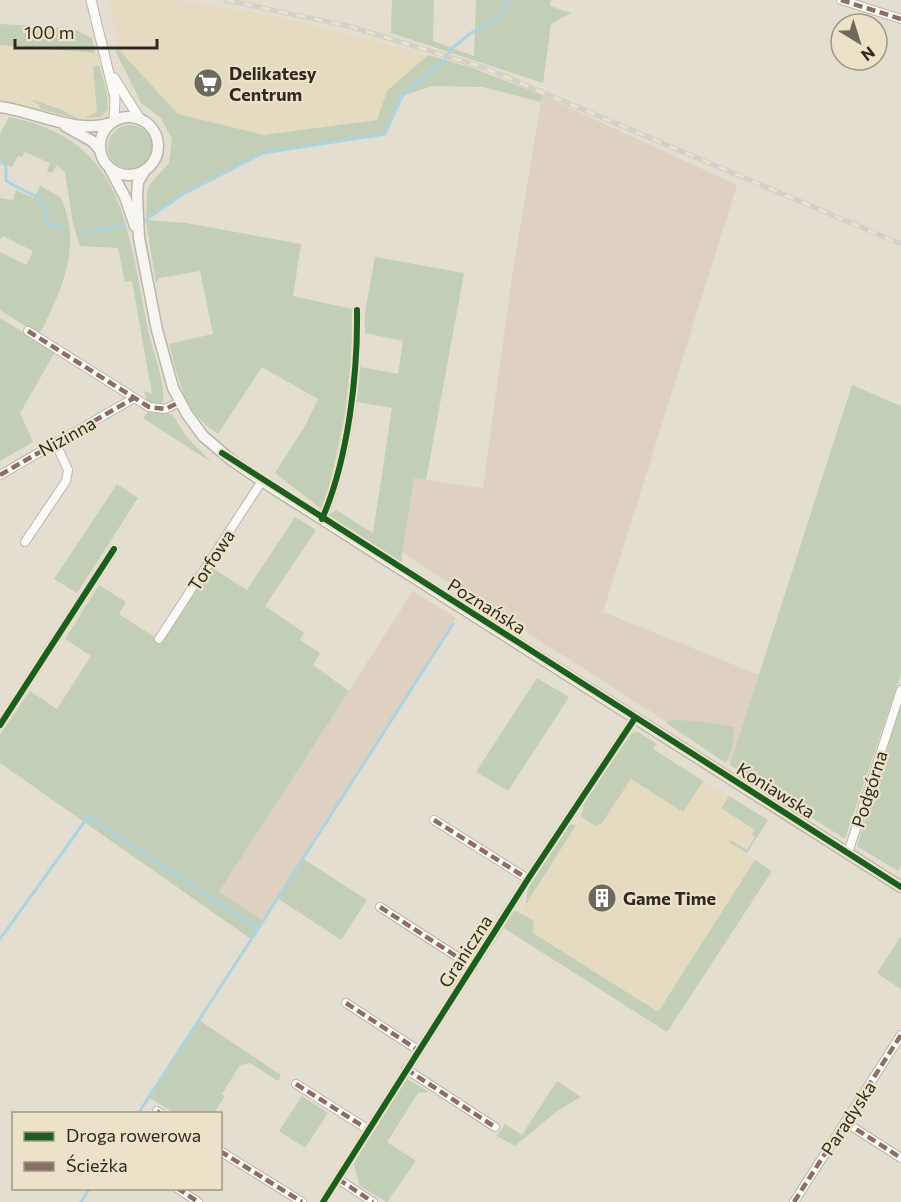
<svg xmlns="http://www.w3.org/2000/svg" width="901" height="1202" font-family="Commissioner,sans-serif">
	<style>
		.built { fill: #e4dbc1 }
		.industrial { fill: #ded1c2 }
		.green { fill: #c3ceb6 }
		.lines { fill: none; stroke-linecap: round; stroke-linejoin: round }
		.stream { stroke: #acd4e0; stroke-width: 3 }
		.minor-casing { stroke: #bab6aa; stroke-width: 10 }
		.tertiary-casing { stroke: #bab6aa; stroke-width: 11 }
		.secondary-casing { stroke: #bab6aa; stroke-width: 13 }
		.minor { stroke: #fbfaf8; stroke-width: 8 }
		.tertiary { stroke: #fbfaf8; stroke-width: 9 }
		.secondary { stroke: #f7f5f2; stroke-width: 10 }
		.rail-casing { stroke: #d1d0cb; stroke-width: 5 }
		.rail { stroke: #ebe2c7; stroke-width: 3; stroke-dasharray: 9; stroke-linecap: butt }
		.quiet { stroke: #8d6e63; stroke-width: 4.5; stroke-dasharray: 9 4.5; stroke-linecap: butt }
		.cycleway-casing { stroke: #ebe2c7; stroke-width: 10 }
		.cycleway { stroke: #1b5e20; stroke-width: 6 }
		.labels { text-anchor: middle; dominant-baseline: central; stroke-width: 4.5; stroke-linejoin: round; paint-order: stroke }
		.poi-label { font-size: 18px; font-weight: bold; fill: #2e2a20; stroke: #ebe2c7; text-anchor: start }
		.street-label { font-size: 18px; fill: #2e2a20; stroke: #ebe2c7 }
	</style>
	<rect width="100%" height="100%" fill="#e3decf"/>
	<path class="built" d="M 109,0 L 173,0 L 276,16 L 428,55 L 388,91 L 377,120 L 264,135 L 178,114 L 119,50 Z
		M 0,45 L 104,54 L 114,121 L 102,126 L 0,107 Z
		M 652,749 L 768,820 L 746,854 L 772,871 L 667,1032 L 508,931 L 617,759 Z"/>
	<path class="industrial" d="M 542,95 L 737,185 L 603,612 L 759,675 L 731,763 L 403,553 L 414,478 L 483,488 L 512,277 Z
		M 413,591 L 456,618 L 263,920 L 219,892 Z"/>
	<path class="green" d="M 392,0 L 434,0 L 433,41 L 474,56 L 476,0 L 551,0 L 550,6 L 571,13 L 551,24 L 543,83 L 391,33 Z
		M 0,24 L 71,28 L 92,38 L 95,53 L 0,45 Z
		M 115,50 L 119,50 L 178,114 L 264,135 L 377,120 L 387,91 L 428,55 L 473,68 L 542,95 L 541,102 L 483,87 L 432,86 L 402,96 L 385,134 L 263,153 L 183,194 L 146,220 L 186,223 L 301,244 L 293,296 L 357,310 L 344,419 L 324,511 L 275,473 L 305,426 L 318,399 L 262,367 L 218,434 C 183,412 179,381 169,344 L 213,334 L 200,271 L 159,278 L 156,283 L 146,221 L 147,192 L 151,183 L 169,163 L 172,139 L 161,118 L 141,103 Z
		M 93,66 L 99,66 L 106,89 L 108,108 L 101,117 L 85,118 L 97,112 Z
		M 30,99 L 60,109 L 81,120 L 40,109 L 40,106 Z
		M 9,117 C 128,140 127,232 148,330 C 152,348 168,390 162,404 L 155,405 L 147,401 L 144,391 L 152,394 L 132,281 L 125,282 L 118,248 L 80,246 L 73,224 L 65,172 L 57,165 L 52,173 L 47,171 L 50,163 L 25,152 L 22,157 L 18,156 L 12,167 L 0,161 L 0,134 Z
		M108 147a22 22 0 1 1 44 0a22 22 0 1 1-44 0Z
		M 40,186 L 60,197 C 84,244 61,292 39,335 L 0,310 L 0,252 L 26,265 L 33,251 L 3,236 L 0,240 L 0,198 L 13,200 L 16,190 L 34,198 Z
		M 375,257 L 464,273 L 426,480 L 414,478 L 401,563 L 328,515 L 336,510 L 373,533 L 392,408 L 352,401 L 360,367 L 398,374 L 403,341 L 365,333 L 365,312 Z
		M 0,318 L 55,352 L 20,413 L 33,442 L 0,461 Z
		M 852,385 L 901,406 L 901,674 L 845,839 L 730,765 Z
		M 148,412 L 172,414 L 186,436 L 211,462 L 143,418 Z
		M 117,484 L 138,498 L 77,593 L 54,579 Z
		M 295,517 L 316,530 L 265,606 L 304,633 L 300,640 L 320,653 L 313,665 L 349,691 L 219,892 L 263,920 L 251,939 L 0,763 L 0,735 L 30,691 L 57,709 L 91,656 L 65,639 L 99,585 L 126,602 L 119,614 L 162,642 L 211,567 L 247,590 Z
		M 537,678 L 569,697 L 508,791 L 476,772 Z
		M 901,700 L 901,866 L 898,871 L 857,846 Z
		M 673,720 L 699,721 L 734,727 L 733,745 L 726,763 L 666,723 Z
		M 638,732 L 657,744 L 653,749 L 703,781 L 683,812 L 631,779 L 602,823 L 595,826 L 581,816 L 585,800 L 632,733 Z
		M 729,796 L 768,820 L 747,853 L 729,842 L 731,840 L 747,850 L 755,837 L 752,834 L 755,830 L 721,808 Z
		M 568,824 L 576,825 L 526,904 L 528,886 Z
		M 302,858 L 367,900 L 341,940 L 277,898 Z
		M 755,860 L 772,871 L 667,1032 L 504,928 L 481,963 L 511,913 L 516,911 L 534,921 L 533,933 L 658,1012 Z
		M 901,936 L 901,989 L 877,973 Z
		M 199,1020 L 281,1075 L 278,1081 L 250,1063 L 240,1065 L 222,1094 L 225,1096 L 214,1113 L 175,1113 L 148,1097 Z
		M 405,1078 L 429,1092 L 418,1093 L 387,1142 L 416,1161 L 387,1202 L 360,1186 L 354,1164 Z
		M 557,1081 L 581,1097 L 557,1111 L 515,1146 L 497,1136 L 505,1124 L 522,1135 Z
		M 302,1096 L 328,1113 L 305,1148 L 279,1131 Z"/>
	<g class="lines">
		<path class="stream" d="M 0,162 L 6,165 L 6,181 L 37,197 L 48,212 L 45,224 L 65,228
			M 144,221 L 183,194 L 263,153 L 385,134 L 402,96 L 445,60 L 451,49 L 471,33 L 500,17 L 506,8 L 506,0
			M 81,230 L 95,231 L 123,225
			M 0,939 L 88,817 L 258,929 L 453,624
			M 138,1114 L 258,929
			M 81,1202 L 90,1188"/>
		<g class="minor-casing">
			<path id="minor" d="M 841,0 L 901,19
				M 28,331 L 149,407 L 165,409 L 180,402
				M 0,475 L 134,398
				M 322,519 C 348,460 358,374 357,310
				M 25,542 L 66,481 L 68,470 L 55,442
				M 159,639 L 262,481
				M 0,725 L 114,549
				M 434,820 L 528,879
				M 848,853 L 901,690
				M 380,907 L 473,967
				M 346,1003 L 418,1050
				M 406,1069 L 495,1127
				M 296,1084 L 369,1130
				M 157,1111 L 161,1114
				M 845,1122 L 901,1158
				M 220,1151 L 302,1202
				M 338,1179 L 373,1202
				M 177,1188 L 198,1202
				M 323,1202 L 528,879 L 635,718
				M 794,1202 L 901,1035"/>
		</g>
		<g class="tertiary-casing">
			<path id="tertiary" d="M 91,0 L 115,98 L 114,121
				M 114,78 L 140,119"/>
		</g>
		<g class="secondary-casing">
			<path id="secondary" d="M 0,107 C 34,111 77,135 111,123
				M100 146a29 29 0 1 1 58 0a29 29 0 1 1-58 0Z
				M 65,126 L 92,141 L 100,150
				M 110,169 L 125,197 L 135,226
				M 145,170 L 138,182 L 137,197 L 139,238 L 157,330 L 173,388 L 187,414 L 203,436 L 230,459 L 262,481 L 901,887"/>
		</g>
		<use href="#minor" class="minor"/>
		<use href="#tertiary" class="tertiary"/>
		<use href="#secondary" class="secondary"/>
		<g class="rail-casing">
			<path id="rail" d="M 226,0 L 352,27 L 485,68 L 901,244"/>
		</g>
		<use href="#rail" class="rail"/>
		<path class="quiet" d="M 841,0 L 901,19
			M 28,331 L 149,407 L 165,409 L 180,402
			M 0,475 L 134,398
			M 434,820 L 528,879
			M 380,907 L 473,967
			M 346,1003 L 418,1050
			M 406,1069 L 495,1127
			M 296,1084 L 369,1130
			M 157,1111 L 161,1114
			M 845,1122 L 901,1158
			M 220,1151 L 302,1202
			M 338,1179 L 373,1202
			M 177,1188 L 198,1202
			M 794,1202 L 901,1035"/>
		<g class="cycleway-casing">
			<path id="cycleway" d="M 222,453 L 901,887
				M 322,519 C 348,460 358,374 357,310
				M 0,725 L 114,549
				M 323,1202 L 528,879 L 635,718"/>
		</g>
		<use href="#cycleway" class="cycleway"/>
	</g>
	<defs>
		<g id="supermarket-disc" transform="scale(1.5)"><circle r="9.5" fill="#6d695d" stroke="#ebe2c7"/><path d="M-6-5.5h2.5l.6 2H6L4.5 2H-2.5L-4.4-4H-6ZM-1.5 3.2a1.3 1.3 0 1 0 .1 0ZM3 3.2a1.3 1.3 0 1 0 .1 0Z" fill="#fff"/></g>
		<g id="building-disc" transform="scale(1.5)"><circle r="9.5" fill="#6d695d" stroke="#ebe2c7"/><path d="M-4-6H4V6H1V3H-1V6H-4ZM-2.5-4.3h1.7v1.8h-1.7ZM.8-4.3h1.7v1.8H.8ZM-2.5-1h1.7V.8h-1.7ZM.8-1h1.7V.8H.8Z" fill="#fff"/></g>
	</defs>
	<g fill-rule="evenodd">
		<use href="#supermarket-disc" x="208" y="83"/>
		<use href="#building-disc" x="602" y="898"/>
	</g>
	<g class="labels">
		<g class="poi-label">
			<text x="229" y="73">Delikatesy<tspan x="229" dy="21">Centrum</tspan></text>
			<text x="623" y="898">Game Time</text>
		</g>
		<g class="street-label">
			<text transform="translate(67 436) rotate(-29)">Nizinna</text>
			<text transform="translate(211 560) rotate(-57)">Torfowa</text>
			<text transform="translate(487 606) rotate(32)">Poznańska</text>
			<text transform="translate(869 789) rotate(-72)">Podgórna</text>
			<text transform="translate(776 790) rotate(32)">Koniawska</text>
			<text transform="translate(465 951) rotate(-57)">Graniczna</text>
			<text transform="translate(848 1118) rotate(-57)">Paradyska</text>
		</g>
	</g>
	<rect x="12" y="1112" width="210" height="78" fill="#ebe2c7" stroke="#9f9884" stroke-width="1.5"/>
	<rect x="24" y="1132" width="30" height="9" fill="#1b5e20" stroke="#9f9884" stroke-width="1.5"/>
	<text x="66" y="1142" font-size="18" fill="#2e2a20">Droga rowerowa</text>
	<rect x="24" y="1162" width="30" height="9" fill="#8d6e63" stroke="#9f9884" stroke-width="1.5"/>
	<text x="66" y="1172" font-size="18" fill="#2e2a20">Ścieżka</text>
	<g transform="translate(859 42) rotate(142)"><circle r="28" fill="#ebe2c7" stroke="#9f9884" stroke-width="1.5"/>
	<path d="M0-4.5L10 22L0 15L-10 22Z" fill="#6d695d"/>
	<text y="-9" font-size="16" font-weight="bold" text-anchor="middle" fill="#2e2a20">N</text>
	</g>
	<path d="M15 39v9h142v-9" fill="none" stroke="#2e2a20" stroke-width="3"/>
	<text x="24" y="39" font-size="18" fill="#2e2a20" stroke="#ebe2c7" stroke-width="4.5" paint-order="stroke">100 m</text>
</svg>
